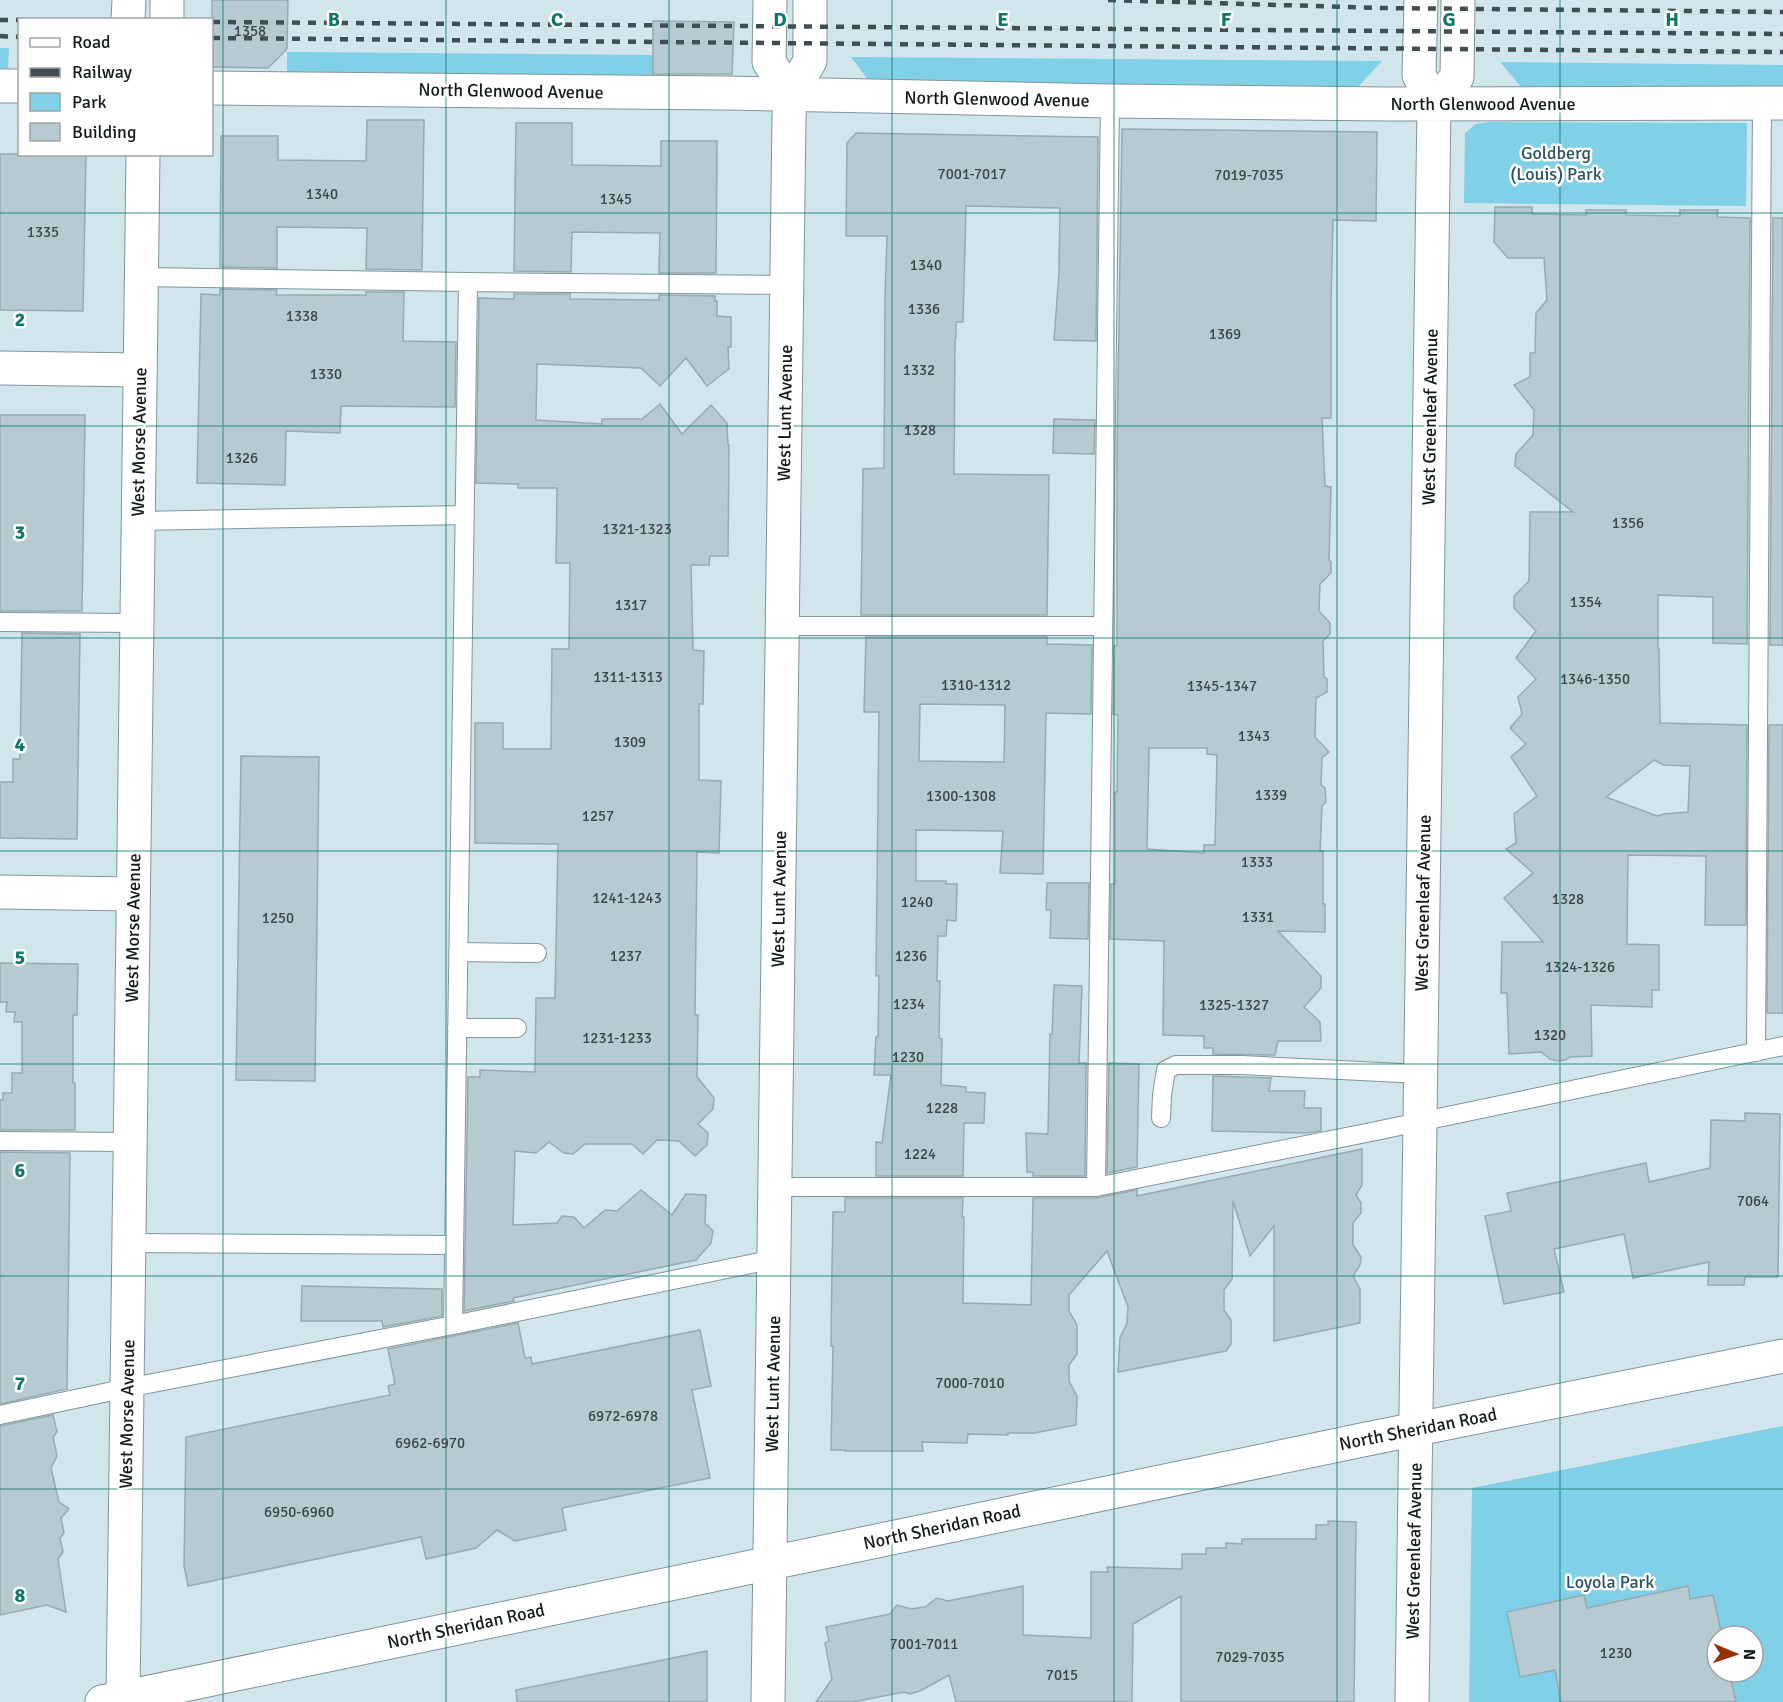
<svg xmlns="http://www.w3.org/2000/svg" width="1783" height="1702" font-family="Signika,sans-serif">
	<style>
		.green { fill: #80d0e7; fill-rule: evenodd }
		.building { fill: #b6cbd1; stroke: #96aab0; stroke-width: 1.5; fill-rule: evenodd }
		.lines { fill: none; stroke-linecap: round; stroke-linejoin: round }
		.service-casing { stroke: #82959b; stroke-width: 20 }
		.minor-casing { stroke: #82959b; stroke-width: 35 }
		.tertiary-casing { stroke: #82959b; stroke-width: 35 }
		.secondary-casing { stroke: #82959b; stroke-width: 35 }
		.service { stroke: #fff; stroke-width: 18 }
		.minor { stroke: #fff; stroke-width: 33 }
		.tertiary { stroke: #fff; stroke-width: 33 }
		.secondary { stroke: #fff; stroke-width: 33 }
		.rail { stroke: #424d51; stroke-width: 4.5; stroke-dasharray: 8 8; stroke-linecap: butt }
		.grid { fill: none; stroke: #0f766e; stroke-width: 1.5; stroke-opacity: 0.55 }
		.labels { text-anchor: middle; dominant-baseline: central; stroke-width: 5; stroke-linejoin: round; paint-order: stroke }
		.number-label { font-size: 15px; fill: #3b4649 }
		.street-label { font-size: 18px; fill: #121a1c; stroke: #fff }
		.park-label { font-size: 18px; fill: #295460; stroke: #fff }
		.grid-label { font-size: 20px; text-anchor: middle; font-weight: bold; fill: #0f766e; stroke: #fff; stroke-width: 5; stroke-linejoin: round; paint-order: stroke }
	</style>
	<rect width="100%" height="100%" fill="#d0e5ec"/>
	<path class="green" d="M 0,48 L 9,48 L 8,72 L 0,72 Z
		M 287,52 L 653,55 L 653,76 L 287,76 Z
		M 851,57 L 1382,61 L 1358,87 L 869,81 Z
		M 1500,62 L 1783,65 L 1783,90 L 1522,88 Z
		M 1490,122 L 1747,123 L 1746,206 L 1464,203 L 1465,133 L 1476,124 Z
		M 1783,1426 L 1783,1702 L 1469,1702 L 1472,1488 ZM 1717,1636 L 1753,1636 L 1753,1672 L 1717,1672 Z"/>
	<path class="building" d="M 212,0 L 288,0 L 287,49 L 268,68 L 212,67 Z
		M 653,21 L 734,22 L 732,74 L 653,74 Z
		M 367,120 L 424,120 L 422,270 L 366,269 L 367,228 L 277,227 L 277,268 L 220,267 L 221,136 L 278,136 L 278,160 L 366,161 Z
		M 516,123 L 572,123 L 572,165 L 661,166 L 661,141 L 717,141 L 716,273 L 659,273 L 660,233 L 572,232 L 571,272 L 514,271 Z
		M 1122,129 L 1377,132 L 1376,221 L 1333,220 L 1331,304 L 1331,418 L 1322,418 L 1325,486 L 1331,487 L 1329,560 L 1331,562 L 1331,573 L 1320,584 L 1319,611 L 1330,623 L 1330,634 L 1323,641 L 1324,677 L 1327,679 L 1327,692 L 1316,698 L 1315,737 L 1329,752 L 1322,758 L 1321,785 L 1325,788 L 1326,802 L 1322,806 L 1320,851 L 1323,851 L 1323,904 L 1325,904 L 1325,932 L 1278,931 L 1321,976 L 1321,988 L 1304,1007 L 1320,1022 L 1321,1041 L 1278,1041 L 1275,1055 L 1213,1054 L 1213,1048 L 1204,1048 L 1204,1036 L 1163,1035 L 1164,941 L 1110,939 L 1111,884 L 1115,884 L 1115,792 L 1117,792 L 1118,715 L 1113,714 L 1114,646 L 1117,646 L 1117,455 ZM 1149,748 L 1207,748 L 1207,754 L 1217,755 L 1215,845 L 1204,845 L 1204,853 L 1147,849 Z
		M 856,133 L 1098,137 L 1096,341 L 1054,340 L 1059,273 L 1060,208 L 966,206 L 963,322 L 956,322 L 956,338 L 955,338 L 954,474 L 1049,475 L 1047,615 L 861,615 L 863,469 L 884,468 L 885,296 L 887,236 L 846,236 L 847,143 Z
		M 0,154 L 86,154 L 83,311 L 0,310 Z
		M 1495,207 L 1532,207 L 1532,214 L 1586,215 L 1586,210 L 1626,210 L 1626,215 L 1680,216 L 1680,210 L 1718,210 L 1717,217 L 1750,218 L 1747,644 L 1713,643 L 1713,597 L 1658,595 L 1658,649 L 1659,649 L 1660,723 L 1747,725 L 1746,925 L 1705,925 L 1706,856 L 1628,855 L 1627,944 L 1659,945 L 1659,990 L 1652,990 L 1652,1007 L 1591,1005 L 1592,1056 L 1570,1057 L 1565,1060 L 1558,1061 L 1550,1059 L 1541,1052 L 1509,1054 L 1507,993 L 1501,993 L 1502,942 L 1543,942 L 1504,898 L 1533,873 L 1506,849 L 1516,843 L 1514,814 L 1537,796 L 1511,757 L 1526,744 L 1510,728 L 1522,714 L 1518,697 L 1536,679 L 1516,658 L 1536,631 L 1514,608 L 1514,596 L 1529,581 L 1530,512 L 1573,512 L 1515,466 L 1516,454 L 1533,435 L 1534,410 L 1514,385 L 1530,377 L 1530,353 L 1535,353 L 1536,313 L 1547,300 L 1544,258 L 1508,258 L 1494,242 ZM 1654,760 L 1664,765 L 1690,766 L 1688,812 L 1664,814 L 1657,816 L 1606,797 Z
		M 1773,218 L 1783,218 L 1783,645 L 1770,645 Z
		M 220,289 L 277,290 L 276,295 L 366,295 L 366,292 L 404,292 L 403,341 L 456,342 L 455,407 L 341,406 L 340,433 L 286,431 L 285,485 L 197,483 L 201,294 L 220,295 Z
		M 514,294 L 570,294 L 570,299 L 659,300 L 659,295 L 715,296 L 715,301 L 717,301 L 717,316 L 731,317 L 731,347 L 728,347 L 729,369 L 707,386 L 686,358 L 660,386 L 641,368 L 537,364 L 536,420 L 602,424 L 602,419 L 642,419 L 660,404 L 682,434 L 711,405 L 727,423 L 728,445 L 729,445 L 728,556 L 710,556 L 709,565 L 691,565 L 693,650 L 704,651 L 703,704 L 699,704 L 699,780 L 721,781 L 719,853 L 697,852 L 695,1015 L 698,1015 L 697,1077 L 714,1098 L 713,1109 L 698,1124 L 708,1133 L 707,1145 L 695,1156 L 679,1141 L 657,1140 L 643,1154 L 632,1144 L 585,1144 L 573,1154 L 564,1153 L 549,1142 L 536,1153 L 515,1151 L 513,1225 L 557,1223 L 562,1216 L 574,1217 L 584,1228 L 605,1210 L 617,1211 L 641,1190 L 672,1215 L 686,1194 L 706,1195 L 705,1223 L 713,1231 L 711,1243 L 696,1260 L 513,1298 L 514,1301 L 464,1311 L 468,1077 L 480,1077 L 480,1070 L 535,1072 L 536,998 L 555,998 L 558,844 L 475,843 L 475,723 L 503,723 L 503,749 L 551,749 L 552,649 L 569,649 L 570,563 L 556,563 L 557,488 L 518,488 L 518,484 L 476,483 L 479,298 L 514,299 Z
		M 0,415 L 85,415 L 82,611 L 0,611 Z
		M 1054,419 L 1095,420 L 1094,454 L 1053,453 Z
		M 22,633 L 80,634 L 77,839 L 0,838 L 0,782 L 13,782 L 13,759 L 20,759 Z
		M 866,637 L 1047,637 L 1047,644 L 1092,645 L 1091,714 L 1046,713 L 1043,874 L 1000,873 L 1003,831 L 916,830 L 916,881 L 946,881 L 946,884 L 957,884 L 956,921 L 947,920 L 946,936 L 938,936 L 937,981 L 940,981 L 939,1038 L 942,1039 L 941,1085 L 966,1087 L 966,1092 L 985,1093 L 984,1123 L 964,1123 L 963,1176 L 876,1176 L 876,1142 L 882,1143 L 891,1075 L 874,1075 L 876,1037 L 878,1037 L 879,976 L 876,976 L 879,712 L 864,712 ZM 920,704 L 1005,705 L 1004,762 L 919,761 Z
		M 1769,725 L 1783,725 L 1783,1013 L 1767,1013 Z
		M 241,756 L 319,757 L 315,1081 L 236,1080 Z
		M 1047,883 L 1089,883 L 1088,939 L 1050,938 L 1051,910 L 1046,910 Z
		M 0,963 L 78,964 L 77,1015 L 73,1015 L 73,1083 L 75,1083 L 75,1130 L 0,1130 L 0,1100 L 3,1100 L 3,1093 L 12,1093 L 12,1073 L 22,1073 L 22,1022 L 14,1022 L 15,1012 L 6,1012 L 7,1002 L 0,1002 Z
		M 1054,985 L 1082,986 L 1079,1063 L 1086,1063 L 1085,1176 L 1033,1176 L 1033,1172 L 1027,1172 L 1026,1133 L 1048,1134 L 1050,1034 L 1052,1034 Z
		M 1109,1063 L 1139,1064 L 1137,1167 L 1107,1173 Z
		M 1213,1076 L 1271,1078 L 1269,1091 L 1305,1091 L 1304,1108 L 1321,1108 L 1321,1131 L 1306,1133 L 1212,1131 Z
		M 1745,1113 L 1780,1114 L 1778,1277 L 1745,1277 L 1744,1285 L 1708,1285 L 1709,1262 L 1633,1278 L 1624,1234 L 1554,1249 L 1564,1292 L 1504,1304 L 1485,1216 L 1511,1211 L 1507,1193 L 1646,1163 L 1649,1182 L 1710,1168 L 1711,1120 L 1745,1121 Z
		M 1362,1149 L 1362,1185 L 1356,1195 L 1361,1203 L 1361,1213 L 1353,1223 L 1353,1245 L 1361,1257 L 1360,1265 L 1353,1276 L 1360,1289 L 1360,1323 L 1274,1341 L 1274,1226 L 1250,1256 L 1233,1201 L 1232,1279 L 1224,1290 L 1224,1310 L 1231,1320 L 1231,1344 L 1226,1351 L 1118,1372 L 1120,1338 L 1127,1323 L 1128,1307 L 1107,1251 L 1069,1295 L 1069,1311 L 1077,1325 L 1077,1354 L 1069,1365 L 1069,1381 L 1077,1396 L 1076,1425 L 1034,1433 L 1008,1433 L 1008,1435 L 968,1434 L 967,1443 L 922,1442 L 923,1451 L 845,1451 L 845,1450 L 831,1450 L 833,1346 L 831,1346 L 832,1266 L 833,1212 L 845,1212 L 845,1198 L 963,1198 L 962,1217 L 964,1217 L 963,1303 L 1031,1305 L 1033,1198 L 1096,1198 L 1137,1190 L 1137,1196 Z
		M 0,1152 L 70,1153 L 67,1389 L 0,1404 Z
		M 302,1286 L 442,1289 L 442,1316 L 383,1327 L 382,1321 L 301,1321 Z
		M 518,1323 L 525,1358 L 531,1357 L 532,1364 L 700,1330 L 711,1386 L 692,1390 L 710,1478 L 562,1508 L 566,1530 L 515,1541 L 497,1530 L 476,1548 L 426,1559 L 421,1537 L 188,1586 L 184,1566 L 186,1437 L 390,1395 L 388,1386 L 395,1384 L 388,1349 Z
		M 53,1415 L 57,1432 L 53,1437 L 57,1456 L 51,1468 L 59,1502 L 69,1509 L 61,1518 L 64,1533 L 60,1538 L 63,1552 L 58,1559 L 66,1612 L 47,1605 L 0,1615 L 0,1426 Z
		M 1328,1521 L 1356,1522 L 1354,1702 L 1181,1702 L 1181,1596 L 1133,1624 L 1132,1702 L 956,1702 L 949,1675 L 920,1691 L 910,1694 L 904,1692 L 853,1702 L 816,1702 L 832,1679 L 825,1643 L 829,1641 L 826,1627 L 890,1614 L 897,1605 L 911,1609 L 925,1607 L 937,1598 L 948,1601 L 1023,1586 L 1023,1635 L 1091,1638 L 1091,1572 L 1108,1572 L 1107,1567 L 1182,1569 L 1182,1554 L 1206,1554 L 1206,1548 L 1226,1548 L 1226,1543 L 1242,1544 L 1242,1539 L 1316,1539 L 1316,1525 L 1328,1525 Z
		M 1688,1586 L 1690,1599 L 1713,1595 L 1722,1636 L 1717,1636 L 1717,1672 L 1729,1672 L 1736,1702 L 1561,1702 L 1555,1670 L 1520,1677 L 1507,1612 L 1584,1595 L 1587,1608 Z
		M 707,1651 L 707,1702 L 517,1702 L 516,1690 Z"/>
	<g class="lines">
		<g class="service-casing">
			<path id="service" d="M 141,277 L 468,282 L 787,285
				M 138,521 L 465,515
				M 0,622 L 137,623
				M 783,626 L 1103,626
				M 458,952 L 537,953
				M 457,1028 L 517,1028
				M 1756,1052 L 1762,103
				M 1161,1118 L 1162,1095 L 1166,1070 L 1176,1065 L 1242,1065 L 1421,1074
				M 0,1141 L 130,1142
				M 776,1187 L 1096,1187 L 1371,1132 L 1783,1046
				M 1096,1187 L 1110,101
				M 129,1243 L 454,1245
				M 453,1325 L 468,282
				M 0,1415 L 127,1388 L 453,1325 L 775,1259"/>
		</g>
		<g class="minor-casing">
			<path id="minor" d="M 770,0 L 769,62 L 790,95
				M 0,86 L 20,86
				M 212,88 L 726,93 L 1110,101 L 1387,104 L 1783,103
				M 1434,104 L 1457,77 L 1458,0
				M 0,368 L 140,370
				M 0,892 L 133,894
				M 768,1702 L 789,118 L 790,95 L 810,61 L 810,0
				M 1412,1702 L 1434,104 L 1419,75 L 1421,0"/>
		</g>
		<g class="tertiary-casing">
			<path id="tertiary" d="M 128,20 L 129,0
				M 167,20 L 167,0
				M 123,1698 L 143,154"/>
		</g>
		<g class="secondary-casing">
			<path id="secondary" d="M 102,1702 L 1367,1439 L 1783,1356"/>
		</g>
		<use href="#service" class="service"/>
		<use href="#minor" class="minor"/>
		<use href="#tertiary" class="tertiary"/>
		<use href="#secondary" class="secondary"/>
		<path class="rail" d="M 1108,0 L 1382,8 L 1783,12
			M 0,20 L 20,20
			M 212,22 L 1783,34
			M 0,36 L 20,37
			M 212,38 L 1783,52"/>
	</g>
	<path class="grid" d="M 223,0 L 223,1702M 446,0 L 446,1702M 669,0 L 669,1702M 892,0 L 892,1702M 1114,0 L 1114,1702M 1337,0 L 1337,1702M 1560,0 L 1560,1702M 0,213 L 1783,213M 0,426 L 1783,426M 0,638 L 1783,638M 0,851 L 1783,851M 0,1064 L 1783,1064M 0,1276 L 1783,1276M 0,1489 L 1783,1489"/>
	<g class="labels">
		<g class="number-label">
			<text x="250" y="31">1358</text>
			<text x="972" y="174">7001-7017</text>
			<text x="1249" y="175">7019-7035</text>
			<text x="322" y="194">1340</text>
			<text x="616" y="199">1345</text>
			<text x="43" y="232">1335</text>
			<text x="926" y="265">1340</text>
			<text x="924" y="309">1336</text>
			<text x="302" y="316">1338</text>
			<text x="1225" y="334">1369</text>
			<text x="919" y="370">1332</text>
			<text x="326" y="374">1330</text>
			<text x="920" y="430">1328</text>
			<text x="242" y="458">1326</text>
			<text x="1628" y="523">1356</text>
			<text x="637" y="529">1321-1323</text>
			<text x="1586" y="602">1354</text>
			<text x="631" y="605">1317</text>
			<text x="628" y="677">1311-1313</text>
			<text x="1595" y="679">1346-1350</text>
			<text x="976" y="685">1310-1312</text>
			<text x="1222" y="686">1345-1347</text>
			<text x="1254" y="736">1343</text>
			<text x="630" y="742">1309</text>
			<text x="1271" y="795">1339</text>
			<text x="961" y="796">1300-1308</text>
			<text x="598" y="816">1257</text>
			<text x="1257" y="862">1333</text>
			<text x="627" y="898">1241-1243</text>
			<text x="1568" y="899">1328</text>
			<text x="917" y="902">1240</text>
			<text x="1258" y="917">1331</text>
			<text x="278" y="918">1250</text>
			<text x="626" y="956">1237</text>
			<text x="911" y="956">1236</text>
			<text x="1580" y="967">1324-1326</text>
			<text x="909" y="1004">1234</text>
			<text x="1234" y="1005">1325-1327</text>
			<text x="1550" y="1035">1320</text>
			<text x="617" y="1038">1231-1233</text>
			<text x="908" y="1057">1230</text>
			<text x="942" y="1108">1228</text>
			<text x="920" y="1154">1224</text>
			<text x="1753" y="1201">7064</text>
			<text x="970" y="1383">7000-7010</text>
			<text x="623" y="1416">6972-6978</text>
			<text x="430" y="1443">6962-6970</text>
			<text x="299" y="1512">6950-6960</text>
			<text x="924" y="1644">7001-7011</text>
			<text x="1616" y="1653">1230</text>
			<text x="1250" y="1657">7029-7035</text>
			<text x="1062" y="1675">7015</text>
		</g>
		<g class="street-label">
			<text transform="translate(511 91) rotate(1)">North Glenwood Avenue</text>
			<text transform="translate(997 99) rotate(1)">North Glenwood Avenue</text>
			<text x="1483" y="104">North Glenwood Avenue</text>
			<text transform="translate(785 413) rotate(-89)">West Lunt Avenue</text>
			<text transform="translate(1430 417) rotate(-89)">West Greenleaf Avenue</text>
			<text transform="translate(139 442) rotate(-89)">West Morse Avenue</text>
			<text transform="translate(779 899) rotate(-89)">West Lunt Avenue</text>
			<text transform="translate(1423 903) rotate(-89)">West Greenleaf Avenue</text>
			<text transform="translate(133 928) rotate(-89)">West Morse Avenue</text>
			<text transform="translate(773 1384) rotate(-89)">West Lunt Avenue</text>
			<text transform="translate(127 1414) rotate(-89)">West Morse Avenue</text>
			<text transform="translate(1418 1429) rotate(-11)">North Sheridan Road</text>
			<text transform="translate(942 1527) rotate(-12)">North Sheridan Road</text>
			<text transform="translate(1414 1551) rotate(-89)">West Greenleaf Avenue</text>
			<text transform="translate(466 1626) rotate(-12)">North Sheridan Road</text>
		</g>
		<g class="park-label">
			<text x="1556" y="153">Goldberg<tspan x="1556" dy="21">(Louis) Park</tspan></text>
			<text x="1610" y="1582">Loyola Park</text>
		</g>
	</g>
	<g class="grid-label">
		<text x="334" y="26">B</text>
		<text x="557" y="26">C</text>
		<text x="780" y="26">D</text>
		<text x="1003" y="26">E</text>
		<text x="1226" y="26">F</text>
		<text x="1449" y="26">G</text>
		<text x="1672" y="26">H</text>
		<text x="20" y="326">2</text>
		<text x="20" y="539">3</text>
		<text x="20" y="751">4</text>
		<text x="20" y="964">5</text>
		<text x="20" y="1177">6</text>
		<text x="20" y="1390">7</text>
		<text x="20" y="1602">8</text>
	</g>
	<rect x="18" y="18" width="195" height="138" fill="#ffffff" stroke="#a0a3a4" stroke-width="1.5"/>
	<rect x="30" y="38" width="30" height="9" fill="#ffffff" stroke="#a0a3a4" stroke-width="1.5"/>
	<text x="72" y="48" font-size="18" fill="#121a1c">Road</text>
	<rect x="30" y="68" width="30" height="9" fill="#424d51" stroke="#a0a3a4" stroke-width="1.5"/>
	<text x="72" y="78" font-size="18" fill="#121a1c">Railway</text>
	<rect x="30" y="93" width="30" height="18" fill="#80d0e7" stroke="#a0a3a4" stroke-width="1.5"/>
	<text x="72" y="108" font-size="18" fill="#121a1c">Park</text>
	<rect x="30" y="123" width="30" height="18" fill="#b6cbd1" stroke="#a0a3a4" stroke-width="1.5"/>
	<text x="72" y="138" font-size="18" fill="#121a1c">Building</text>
	<g transform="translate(1735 1654) rotate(92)"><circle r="28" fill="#ffffff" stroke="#a0a3a4" stroke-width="1.5"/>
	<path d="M0-4.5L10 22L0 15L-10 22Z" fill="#963007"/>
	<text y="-9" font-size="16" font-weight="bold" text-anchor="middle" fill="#121a1c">N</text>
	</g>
</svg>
